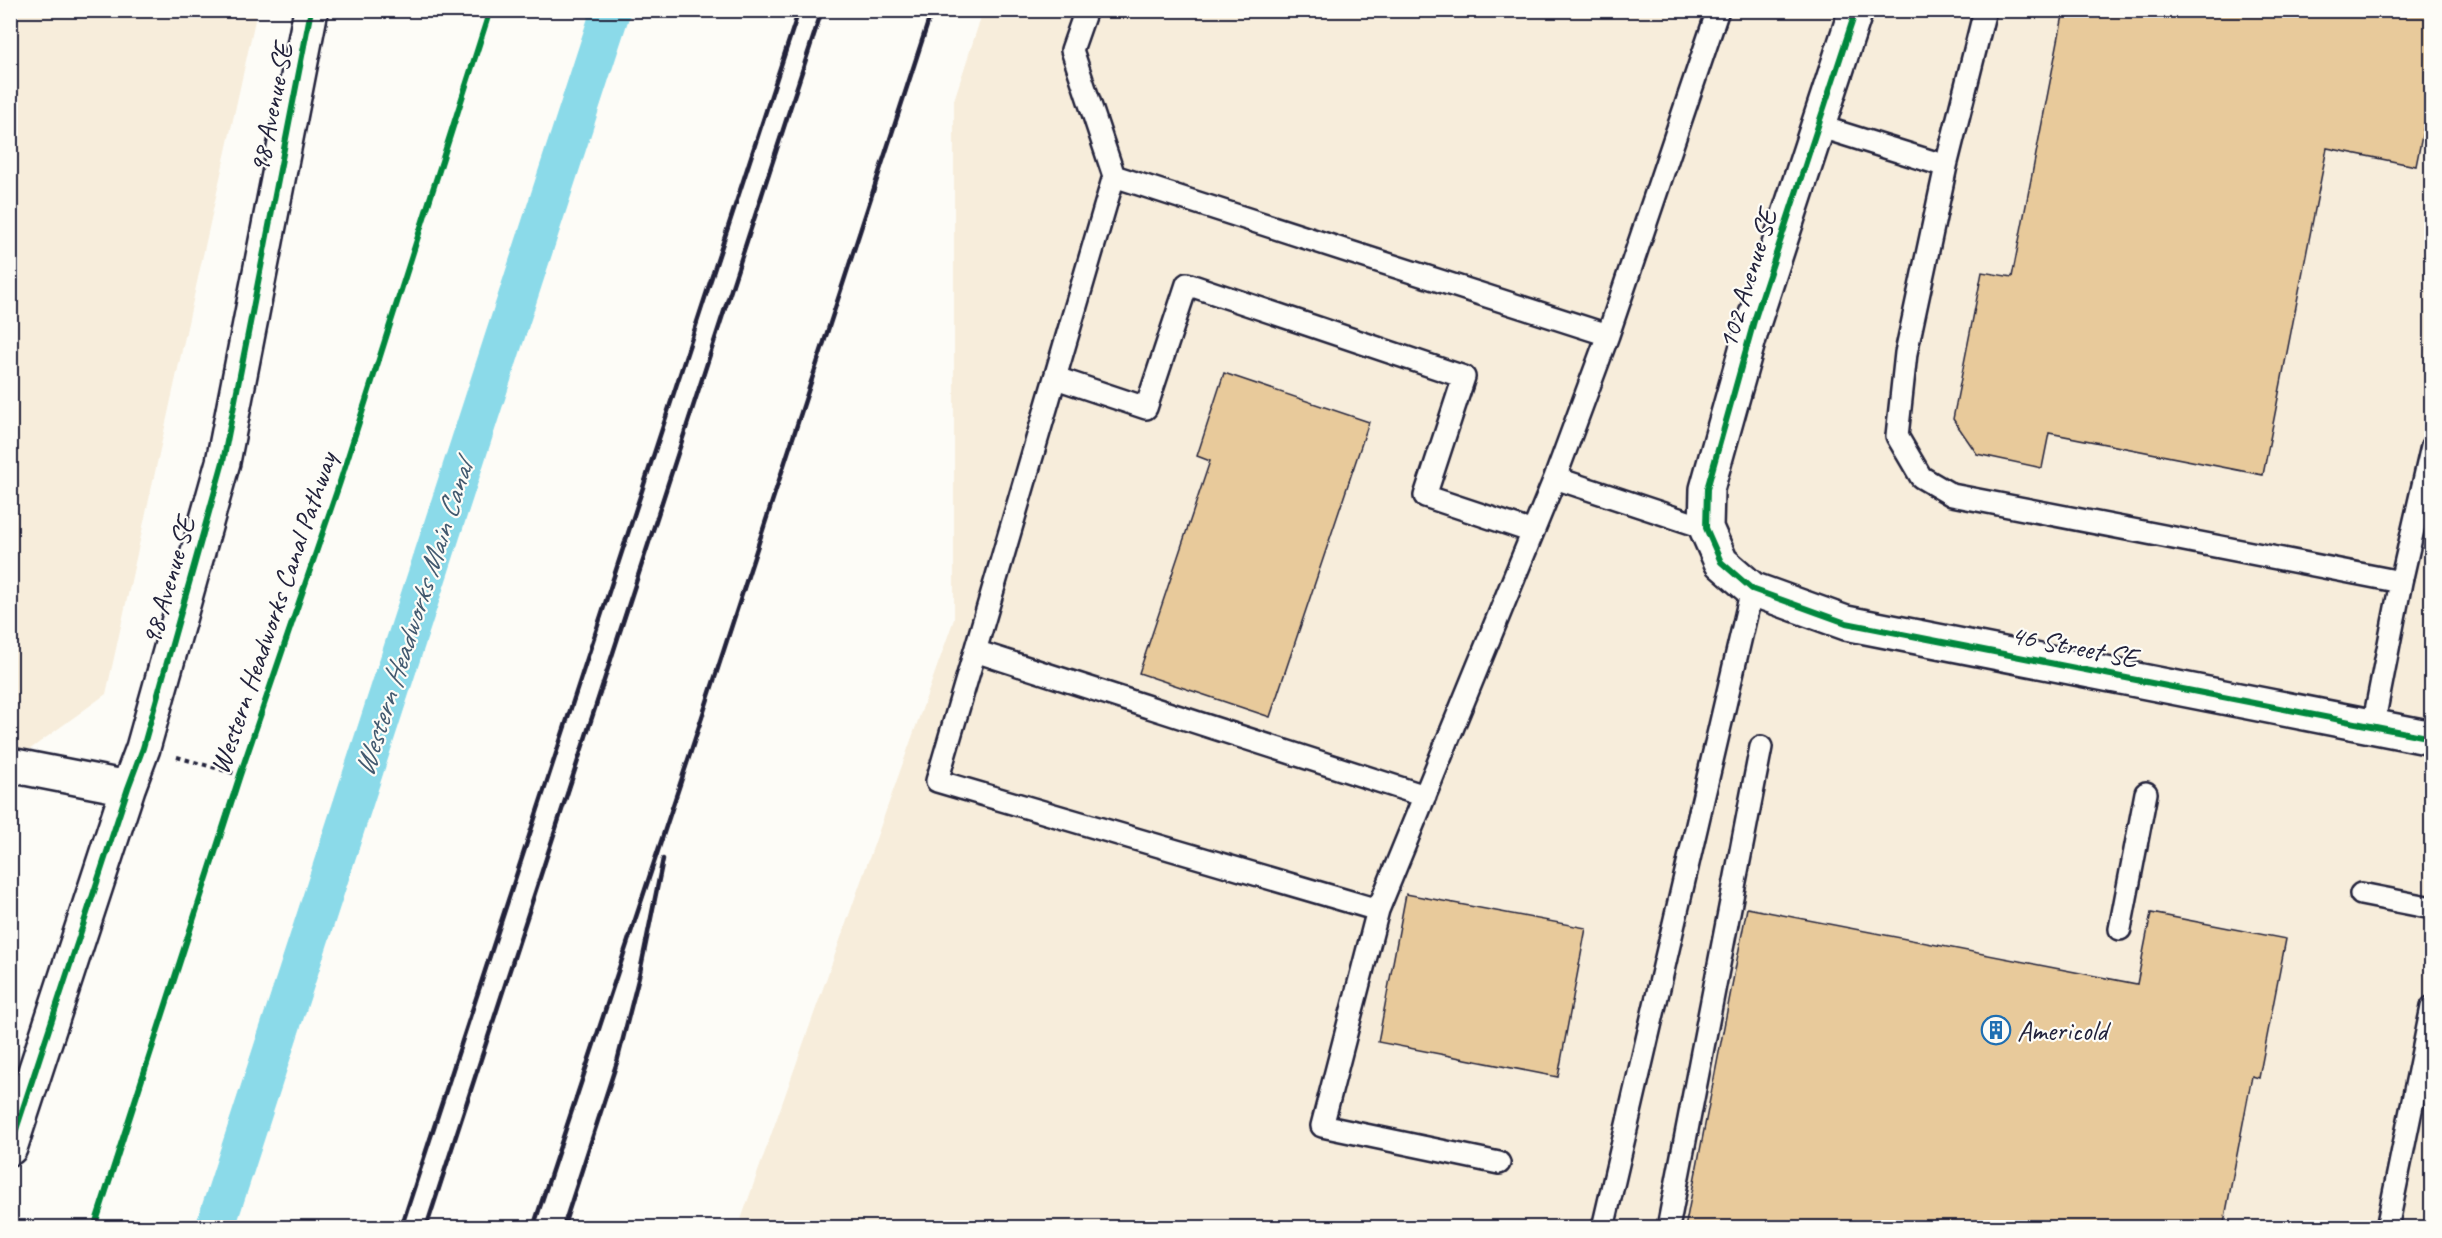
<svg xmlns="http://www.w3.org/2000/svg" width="2442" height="1238" font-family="Caveat,sans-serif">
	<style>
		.built { fill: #f7eddb }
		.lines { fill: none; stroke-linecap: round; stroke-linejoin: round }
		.canal { stroke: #8bdae9; stroke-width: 39 }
		.building { fill: #e8ca9b; stroke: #22223b; stroke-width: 1.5 }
		.lane-casing { stroke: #22223b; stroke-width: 26 }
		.street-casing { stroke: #22223b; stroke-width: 38 }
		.path { stroke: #22223b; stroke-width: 4; stroke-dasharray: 4.5 4.5; stroke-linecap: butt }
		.lane { stroke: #fdfcf7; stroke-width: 21 }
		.street { stroke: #fdfcf7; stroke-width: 33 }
		.rail { stroke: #22223b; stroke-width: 4.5 }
		.cycleway-casing { stroke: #fdfcf7; stroke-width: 10 }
		.cycleway { stroke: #00873e; stroke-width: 6 }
		.labels { text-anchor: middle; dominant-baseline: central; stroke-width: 4.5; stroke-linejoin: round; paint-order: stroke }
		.street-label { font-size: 28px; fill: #22223b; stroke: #fdfcf7 }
		.poi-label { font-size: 28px; fill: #22223b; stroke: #fdfcf7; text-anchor: start }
		.water-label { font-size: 30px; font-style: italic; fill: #42596f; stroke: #fdfcf7 }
	</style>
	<rect width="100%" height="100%" fill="#fdfcf7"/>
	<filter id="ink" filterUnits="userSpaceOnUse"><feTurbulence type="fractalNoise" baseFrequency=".0167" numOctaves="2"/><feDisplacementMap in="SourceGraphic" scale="12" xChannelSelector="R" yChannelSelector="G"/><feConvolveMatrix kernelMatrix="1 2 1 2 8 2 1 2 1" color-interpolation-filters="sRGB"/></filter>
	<g filter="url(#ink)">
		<path class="built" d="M 11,11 L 257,11 L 106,694 L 11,763 Z
			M 983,11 L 2431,11 L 2431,1227 L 738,1228 L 954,619 L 954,100 Z"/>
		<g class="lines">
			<path class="canal" d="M 215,1228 L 611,10"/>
		</g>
		<path class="building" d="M 2064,10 L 2432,10 L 2432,86 L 2416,166 L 2327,148 L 2263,475 L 2049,433 L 2042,468 L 1977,454 L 1953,419 L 1982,272 L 2012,277 Z
			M 1224,373 L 1369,422 L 1270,717 L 1139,673 L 1210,461 L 1197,456 Z
			M 1406,894 L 1586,928 L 1558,1077 L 1378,1042 Z
			M 1747,908 L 2137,984 L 2151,913 L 2286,939 L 2259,1078 L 2252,1076 L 2223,1228 L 1685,1228 Z"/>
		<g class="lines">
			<g class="lane-casing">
				<path id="lane" d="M 1086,10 L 1072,50 L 1114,176
					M 1985,10 L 1946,166 L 1906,353 L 1897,436 L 1921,477 L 1952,495 L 2401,582 L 2373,726
					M 1818,126 L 1946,166
					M 1608,335 L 1718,10
					M 1056,378 L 1146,408 L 1187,284 L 1464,377 L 1425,496 L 1533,532
					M 2401,582 L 2432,446
					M 975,651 L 1425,796
					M 2361,894 L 2432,908
					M 1378,910 L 1555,478
					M 2120,929 L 2146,793
					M 1499,1163 L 1322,1126 L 1378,910 L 937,781 L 1114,176 L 1608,335 L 1555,478 L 1706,528
					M 1603,1228 L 1752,589
					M 1668,1228 L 1761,747
					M 2387,1228 L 2432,1007"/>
			</g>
			<g class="street-casing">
				<path id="street" d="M 1856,10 L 1754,321 L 1707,489 L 1706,528 L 1721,562 L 1752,589 L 1846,623 L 2432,738
					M 10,765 L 128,788
					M 10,1148 L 128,788 L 143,748 L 223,462 L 311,10"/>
			</g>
			<path class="path" d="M 177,757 L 240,775"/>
			<use href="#lane" class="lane"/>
			<use href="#street" class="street"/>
			<path class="rail" d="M 401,1228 L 799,10
				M 426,1228 L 822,10
				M 533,1228 L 690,754 L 932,10
				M 563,1228 L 617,1062 L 640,972 L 663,859"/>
			<g class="cycleway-casing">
				<path id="cycleway" d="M 1856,10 L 1754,321 L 1707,489 L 1706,528 L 1721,562 L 1752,589 L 1846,623 L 2432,738
					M 10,1148 L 128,788 L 143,748 L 223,462 L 311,10
					M 94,1228 L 240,775 L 340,482 L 490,10"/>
			</g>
			<use href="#cycleway" class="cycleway"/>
		</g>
	</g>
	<defs>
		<g id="building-ring" transform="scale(1.5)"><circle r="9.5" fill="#fdfcf7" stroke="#1f6fb2" stroke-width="1.5"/><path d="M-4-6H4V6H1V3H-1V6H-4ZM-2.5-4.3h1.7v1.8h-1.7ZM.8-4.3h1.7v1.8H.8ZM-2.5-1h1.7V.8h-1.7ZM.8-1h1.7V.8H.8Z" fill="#1f6fb2"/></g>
	</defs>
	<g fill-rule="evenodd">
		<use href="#building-ring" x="1996" y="1030"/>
	</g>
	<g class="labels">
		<g class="street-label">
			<text transform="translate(271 108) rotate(-79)">98 Avenue SE</text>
			<text transform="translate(1747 279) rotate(-73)">102 Avenue SE</text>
			<text transform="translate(168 581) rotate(-74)">98 Avenue SE</text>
			<text transform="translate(273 613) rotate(-71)">Western Headworks Canal Pathway</text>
			<text transform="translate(2074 646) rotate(11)">46 Street SE</text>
		</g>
		<g class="poi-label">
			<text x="2017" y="1030">Americold</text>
		</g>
		<g class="water-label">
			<text transform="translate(413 619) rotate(-72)">Western Headworks Main Canal</text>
		</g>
	</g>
	<rect width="2442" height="1238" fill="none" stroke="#fdfcf7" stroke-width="36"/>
	<rect x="18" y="18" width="2406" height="1202" fill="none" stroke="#22223b" stroke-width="2" filter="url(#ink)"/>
</svg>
